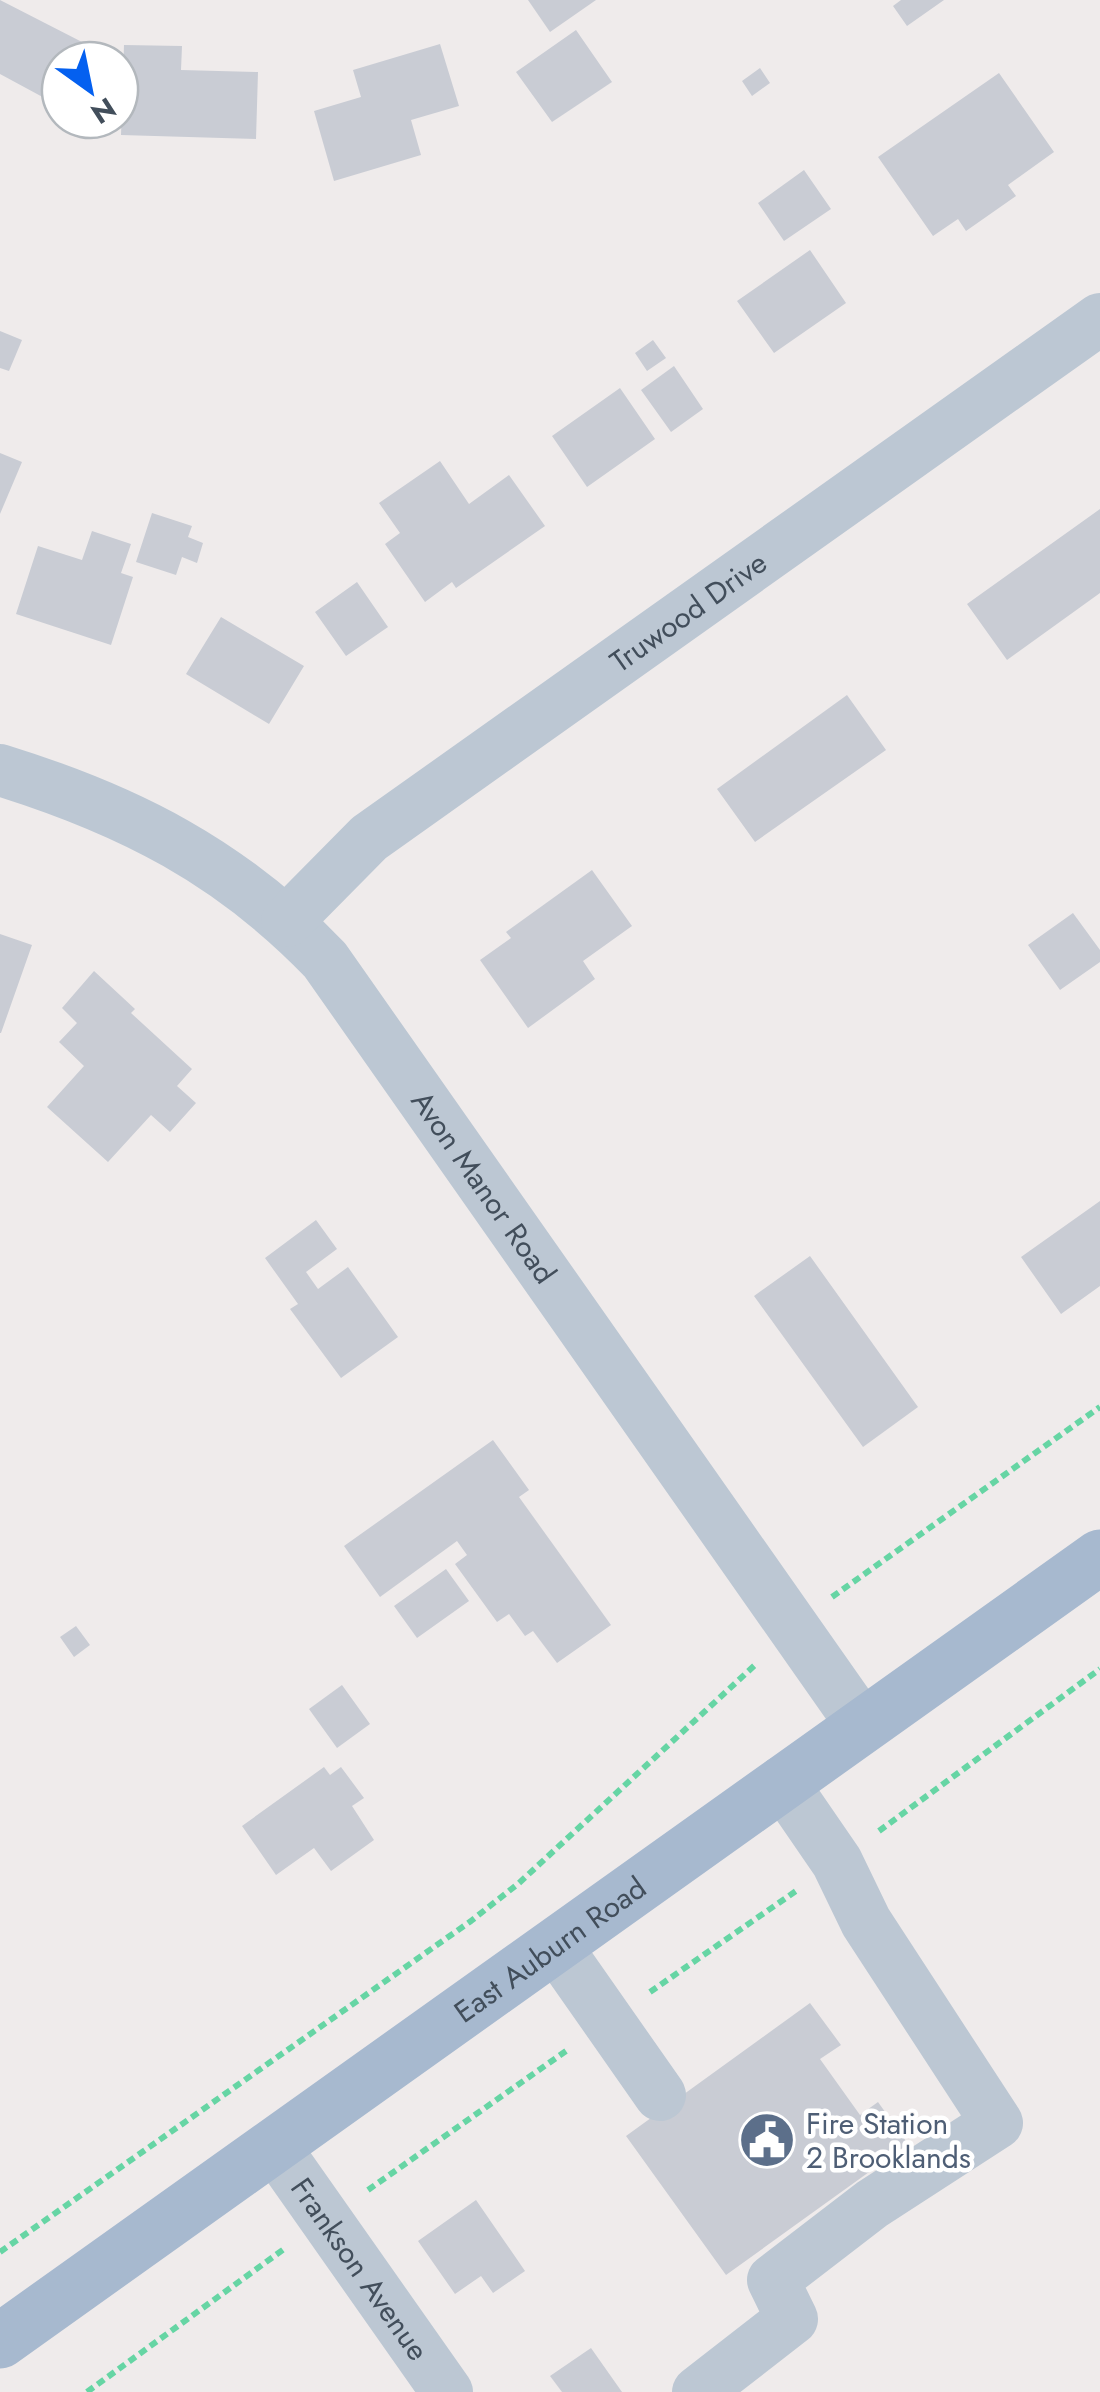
<svg xmlns="http://www.w3.org/2000/svg" width="1100" height="2392" font-family="Jost,sans-serif">
	<style>
		.building { fill: #c9ccd4 }
		.lines { fill: none; stroke-linecap: round; stroke-linejoin: round }
		.path { stroke: #66d5a4; stroke-width: 6; stroke-dasharray: 8 5; stroke-linecap: butt }
		.minor { stroke: #bcc7d3; stroke-width: 52 }
		.major { stroke: #a7b9cf; stroke-width: 55 }
		.labels { text-anchor: middle; dominant-baseline: central; stroke-width: 9; stroke-linejoin: round; paint-order: stroke }
		.street-label { font-size: 30px; fill: #424e5b; stroke: #fff }
		.service-label { font-size: 30px; fill: #4e5e75; stroke: #fff; text-anchor: start }
	</style>
	<rect width="100%" height="100%" fill="#efebeb"/>
	<path class="building" d="M 0,0 L 82,42 L 72,60 L 60,60 L 60,83 L 50,101 L 0,74 Z
		M 528,0 L 596,0 L 550,32 Z
		M 901,0 L 944,0 L 907,26 L 893,6 Z
		M 576,30 L 612,82 L 552,122 L 516,72 Z
		M 440,44 L 459,106 L 411,120 L 421,155 L 334,181 L 314,111 L 361,97 L 353,70 Z
		M 124,45 L 182,46 L 181,70 L 258,72 L 256,139 L 121,135 Z
		M 760,68 L 770,83 L 752,96 L 742,81 Z
		M 999,73 L 1054,152 L 1008,185 L 1016,196 L 966,231 L 958,219 L 933,236 L 878,157 Z
		M 804,170 L 831,209 L 784,241 L 758,203 Z
		M 810,250 L 846,303 L 774,353 L 737,301 Z
		M 0,331 L 22,340 L 9,371 L 0,368 Z
		M 653,340 L 666,358 L 647,371 L 635,353 Z
		M 674,366 L 703,409 L 671,432 L 641,390 Z
		M 620,388 L 655,439 L 587,487 L 552,436 Z
		M 0,453 L 22,462 L 0,514 Z
		M 440,461 L 469,504 L 509,475 L 545,526 L 456,588 L 452,582 L 425,602 L 385,544 L 400,533 L 379,503 Z
		M 1100,509 L 1100,593 L 1007,660 L 967,604 Z
		M 152,513 L 192,526 L 188,537 L 203,543 L 197,563 L 182,557 L 176,575 L 136,562 Z
		M 92,531 L 131,544 L 121,573 L 133,577 L 111,645 L 16,614 L 38,546 L 82,560 Z
		M 357,582 L 388,627 L 346,656 L 315,612 Z
		M 221,617 L 304,666 L 269,724 L 186,674 Z
		M 847,695 L 886,750 L 755,842 L 717,789 Z
		M 592,870 L 632,926 L 583,961 L 595,979 L 528,1028 L 480,960 L 511,938 L 506,932 Z
		M 1073,913 L 1100,950 L 1100,962 L 1060,990 L 1028,945 Z
		M 0,934 L 32,945 L 1,1033 L 0,1033 Z
		M 94,971 L 135,1009 L 131,1013 L 192,1069 L 177,1086 L 196,1103 L 170,1132 L 151,1115 L 108,1162 L 47,1107 L 84,1066 L 59,1042 L 77,1023 L 62,1008 Z
		M 1100,1201 L 1100,1286 L 1061,1314 L 1021,1257 Z
		M 316,1220 L 337,1249 L 306,1272 L 318,1289 L 348,1267 L 398,1337 L 341,1378 L 290,1309 L 298,1304 L 265,1258 Z
		M 810,1256 L 918,1407 L 863,1447 L 754,1296 Z
		M 493,1440 L 529,1490 L 519,1497 L 611,1625 L 557,1663 L 533,1631 L 525,1636 L 509,1614 L 497,1622 L 455,1564 L 467,1555 L 457,1541 L 380,1597 L 344,1546 Z
		M 446,1569 L 469,1601 L 417,1638 L 394,1606 Z
		M 76,1626 L 90,1645 L 74,1657 L 60,1637 Z
		M 342,1685 L 370,1724 L 337,1748 L 309,1709 Z
		M 324,1767 L 330,1775 L 341,1767 L 364,1798 L 352,1806 L 374,1840 L 331,1871 L 314,1848 L 276,1875 L 242,1826 Z
		M 810,2003 L 841,2045 L 820,2059 L 860,2115 L 878,2102 L 908,2144 L 726,2275 L 626,2136 Z
		M 476,2200 L 525,2271 L 493,2293 L 481,2276 L 455,2294 L 418,2241 Z
		M 591,2348 L 622,2392 L 562,2392 L 550,2376 Z"/>
	<g class="lines">
		<path class="path" d="M 832,1597 L 1100,1407
			M 879,1831 L 1100,1669
			M 650,1992 L 796,1891
			M 368,2190 L 566,2051
			M 0,2252 L 471,1921 L 519,1883 L 755,1665
			M 87,2392 L 284,2249"/>
		<g class="minor">
			<path id="s1" d="M 0,770 C 129,810 231,862 325,960 L 862,1725"/>
			<path id="s2" d="M 287,921 L 369,838 L 1100,319"/>
			<path d="M 555,1945 L 660,2095"/>
			<path id="s3" d="M 274,2146 L 447,2392"/>
			<path d="M 698,2392 L 792,2319 L 773,2280 L 872,2204 L 997,2123 L 866,1922 L 837,1862 L 782,1782"/>
		</g>
		<path class="major" id="s4" d="M 0,2341 L 1100,1557"/>
	</g>
	<defs>
		<g id="civic-disc" transform="scale(2.875)"><circle r="9.5" fill="#5c6f8a" stroke="#fff"/><path d="M-.6-6.5H3V-4.5H.6V-3L4-1V1h2V6H-6V1h2V-1L-.6-3ZM-1.2 2.5V6h2.4V2.5Z" fill="#fff"/></g>
	</defs>
	<g fill-rule="evenodd">
		<use href="#civic-disc" x="767" y="2140"/>
	</g>
	<g class="labels">
		<g class="street-label">
			<text stroke="none"><textPath href="#s2" startOffset="508">Truwood Drive</textPath></text>
			<text stroke="none"><textPath href="#s1" startOffset="658">Avon Manor Road</textPath></text>
			<text stroke="none"><textPath href="#s4" startOffset="675">East Auburn Road</textPath></text>
			<text stroke="none"><textPath href="#s3" startOffset="150">Frankson Avenue</textPath></text>
		</g>
		<g class="service-label">
			<text x="806" y="2123">Fire Station<tspan x="806" dy="34">2 Brooklands</tspan></text>
		</g>
	</g>
	<g transform="translate(90 90) rotate(147)"><circle r="48" fill="#ffffff" stroke="#b3b8bd" stroke-width="2.5"/>
	<path d="M0-8L18 38L0 25L-18 38Z" fill="#0460f0"/>
	<text y="-15" font-size="28" font-weight="bold" text-anchor="middle" fill="#424e5b">N</text>
	</g>
</svg>
